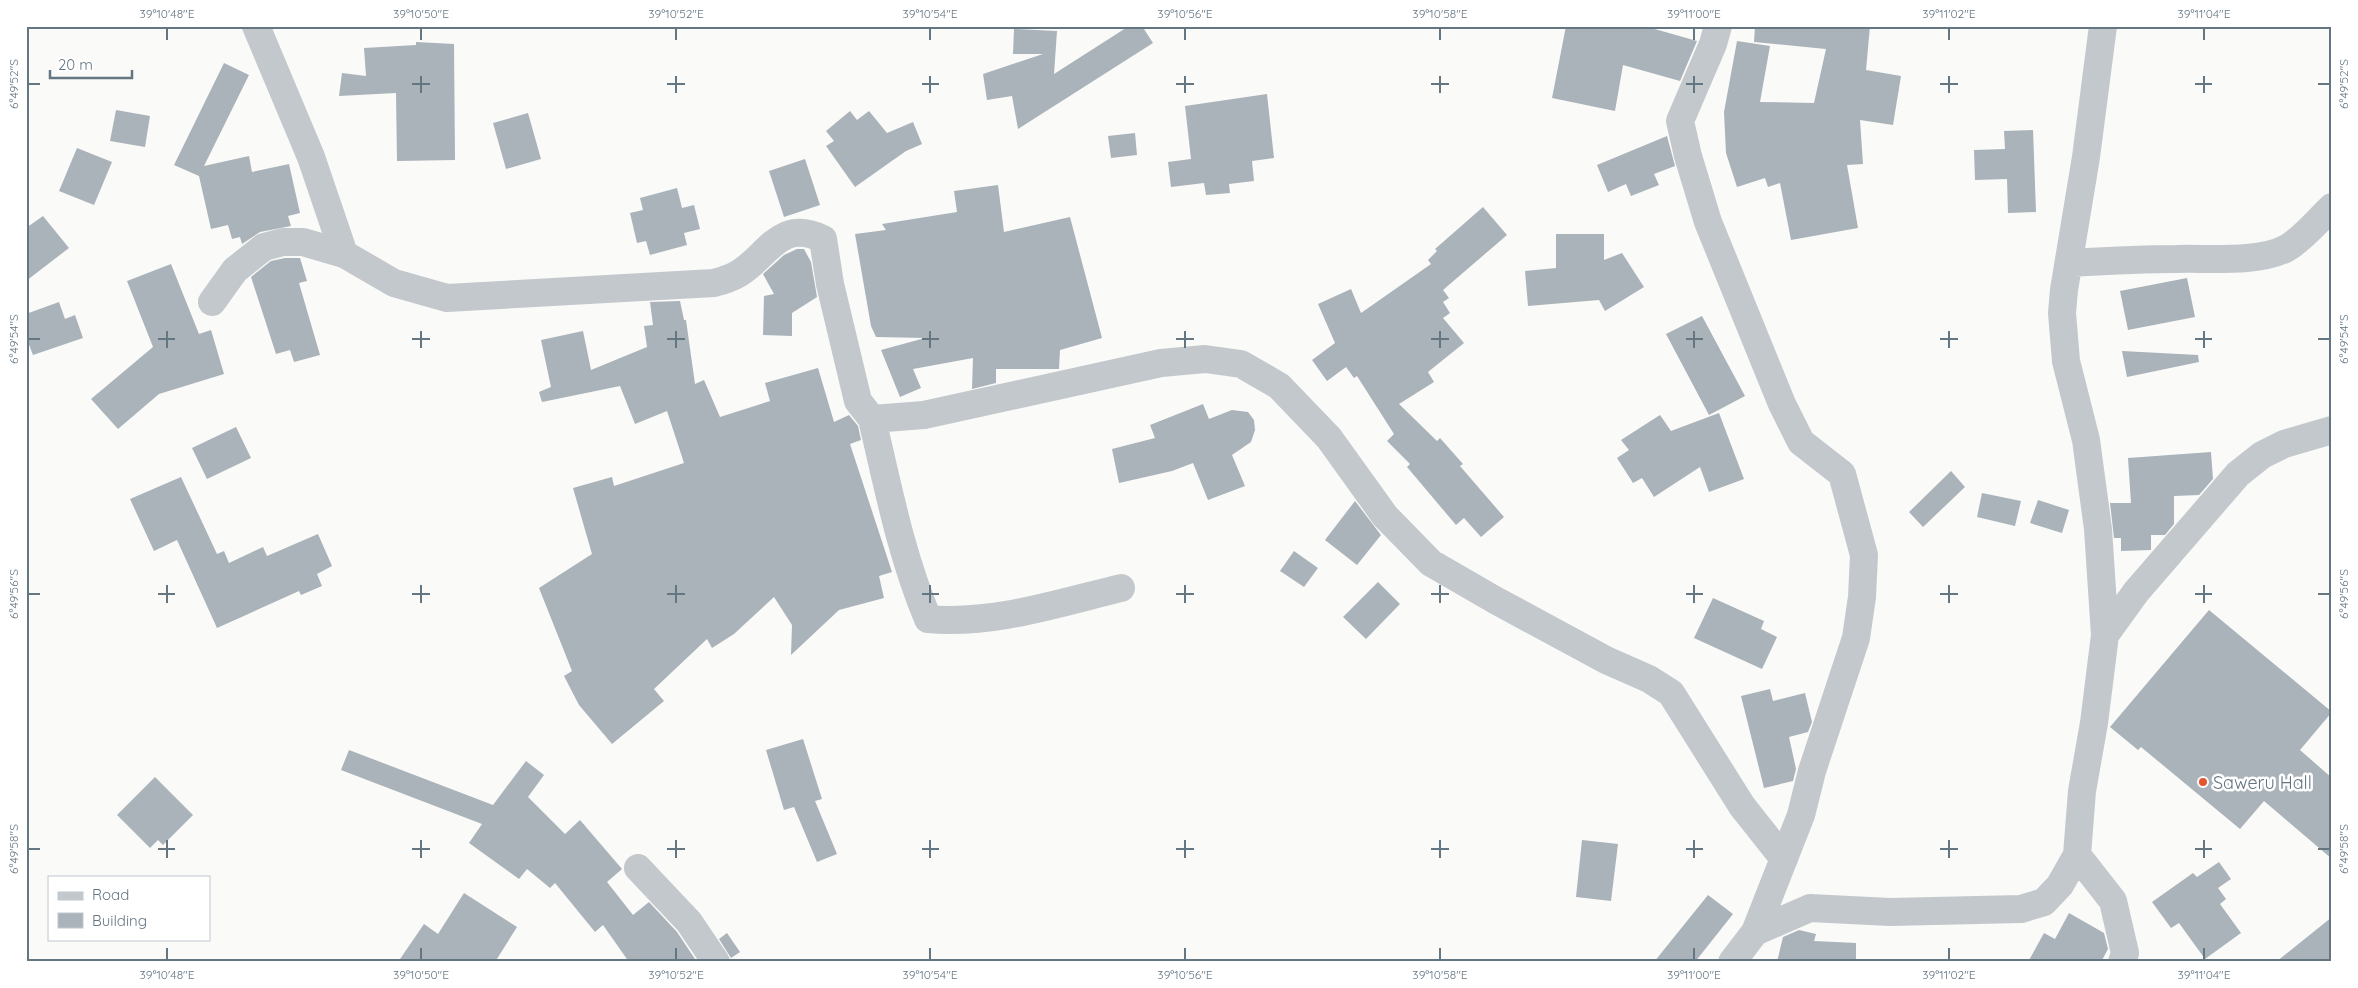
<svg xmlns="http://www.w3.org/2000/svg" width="2358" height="988" font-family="Quicksand,sans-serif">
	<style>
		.building { fill: #aab3b9 }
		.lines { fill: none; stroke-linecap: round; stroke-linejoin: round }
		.street { stroke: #c3c8cc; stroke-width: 28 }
		.ticks { fill: none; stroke: #657683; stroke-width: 2 }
		.poi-dot { fill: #e4572e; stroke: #fff; stroke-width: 2 }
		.labels { text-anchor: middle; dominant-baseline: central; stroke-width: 5; stroke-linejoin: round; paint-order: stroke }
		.poi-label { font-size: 18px; fill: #657683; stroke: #fff; text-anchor: start }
		.neatline { fill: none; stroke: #657683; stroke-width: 2 }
		.ticks-label { font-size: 12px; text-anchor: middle; fill: #657683 }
	</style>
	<rect width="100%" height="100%" fill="#fafaf8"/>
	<path class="building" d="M 1129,26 L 1142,26 L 1153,43 L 1018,129 L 1012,96 L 987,100 L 983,74 L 1043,54 L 1013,54 L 1014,29 L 1057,31 L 1054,74 Z
		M 1566,26 L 1644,26 L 1697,41 L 1680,81 L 1623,65 L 1615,111 L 1552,98 Z
		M 1755,26 L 1870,26 L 1866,70 L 1901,76 L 1893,125 L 1860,120 L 1863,164 L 1847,165 L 1858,228 L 1791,240 L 1780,183 L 1768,187 L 1765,178 L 1737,187 L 1726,153 L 1724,112 L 1737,41 L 1770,46 L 1760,102 L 1814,103 L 1826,49 L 1754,42 Z
		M 416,42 L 454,44 L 455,160 L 397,161 L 396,93 L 339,96 L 342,73 L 366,76 L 364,48 L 416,45 Z
		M 224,63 L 249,75 L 204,166 L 249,156 L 252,172 L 289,164 L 300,213 L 288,216 L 291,226 L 260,232 L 242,244 L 240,237 L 232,239 L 228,225 L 211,229 L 199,176 L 174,165 Z
		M 1267,94 L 1274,158 L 1252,161 L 1254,181 L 1229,184 L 1230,193 L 1206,195 L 1204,183 L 1171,187 L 1168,162 L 1191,159 L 1185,106 Z
		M 116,110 L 150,116 L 145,147 L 110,141 Z
		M 850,111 L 857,120 L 869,111 L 887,133 L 913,122 L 922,144 L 906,151 L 855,187 L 826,146 L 834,141 L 826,131 Z
		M 528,113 L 541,159 L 506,169 L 493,123 Z
		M 2033,130 L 2036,212 L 2008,213 L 2007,179 L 1975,180 L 1974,150 L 2005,149 L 2004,131 Z
		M 1135,133 L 1137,155 L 1111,158 L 1108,136 Z
		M 1667,136 L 1675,166 L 1654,174 L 1659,185 L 1631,196 L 1626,184 L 1608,192 L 1597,165 Z
		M 77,148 L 112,162 L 94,205 L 59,191 Z
		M 805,159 L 820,205 L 784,217 L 769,171 Z
		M 998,185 L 1004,232 L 1070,217 L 1102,338 L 1060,350 L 1059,369 L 996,369 L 996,383 L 972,389 L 973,358 L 913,369 L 921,388 L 900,397 L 881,350 L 925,338 L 876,337 L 871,326 L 855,234 L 886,230 L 882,224 L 957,212 L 954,191 Z
		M 677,188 L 682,208 L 694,205 L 700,229 L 684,233 L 687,245 L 650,255 L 646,241 L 637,243 L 630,213 L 643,210 L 640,198 Z
		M 1483,207 L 1507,235 L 1443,290 L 1449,298 L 1443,302 L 1450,313 L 1443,318 L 1464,343 L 1428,372 L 1434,382 L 1399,404 L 1437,441 L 1440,438 L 1463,464 L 1460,466 L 1504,517 L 1481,537 L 1464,518 L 1456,525 L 1407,467 L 1410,464 L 1387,441 L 1394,434 L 1357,376 L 1354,378 L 1346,367 L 1327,381 L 1312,360 L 1335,343 L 1318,304 L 1351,289 L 1361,313 L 1431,264 L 1428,260 L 1437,251 L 1435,249 Z
		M 43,216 L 69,248 L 26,281 L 26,228 Z
		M 1556,234 L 1604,234 L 1604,260 L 1622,253 L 1644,287 L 1605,311 L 1599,300 L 1528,306 L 1525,271 L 1556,268 Z
		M 797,249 L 804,249 L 811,262 L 817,297 L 792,313 L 792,336 L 763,335 L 764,296 L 774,294 L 763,274 L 784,255 Z
		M 285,258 L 300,258 L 307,281 L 299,283 L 320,355 L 294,362 L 290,350 L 276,354 L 251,277 L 271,261 Z
		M 171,264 L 199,334 L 211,330 L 224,374 L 159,394 L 118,429 L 91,399 L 153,347 L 127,281 Z
		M 2187,278 L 2195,317 L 2128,330 L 2120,291 Z
		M 680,301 L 684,320 L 686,320 L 695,384 L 704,380 L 720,417 L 770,401 L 765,383 L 818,368 L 834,422 L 849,415 L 858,426 L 861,440 L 850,444 L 892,572 L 879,576 L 884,598 L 839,610 L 791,655 L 792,625 L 774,597 L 734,634 L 712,648 L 707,639 L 654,689 L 664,701 L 612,744 L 579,705 L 564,676 L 572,671 L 539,588 L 592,554 L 573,488 L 612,477 L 614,486 L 684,463 L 667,411 L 635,424 L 620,386 L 542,402 L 539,392 L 551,387 L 541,340 L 583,331 L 591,370 L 647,347 L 644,326 L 653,325 L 650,302 Z
		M 59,302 L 65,319 L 75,315 L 83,338 L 33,355 L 26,337 L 26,314 Z
		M 1702,316 L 1745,396 L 1709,415 L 1666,334 Z
		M 2122,351 L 2198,355 L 2199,362 L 2127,377 Z
		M 1203,404 L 1209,419 L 1232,410 L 1248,412 L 1254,420 L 1255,430 L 1251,442 L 1232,455 L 1245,486 L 1208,500 L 1193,463 L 1172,471 L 1119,483 L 1112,449 L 1155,438 L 1150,425 Z
		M 1719,413 L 1744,479 L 1709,492 L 1700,467 L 1654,497 L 1642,478 L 1633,483 L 1617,458 L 1629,450 L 1621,440 L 1660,415 L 1671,431 Z
		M 236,427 L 251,458 L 207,479 L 192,448 Z
		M 2211,452 L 2213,479 L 2199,495 L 2174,496 L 2174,524 L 2165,535 L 2151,535 L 2151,550 L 2121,551 L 2121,538 L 2114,538 L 2110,503 L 2131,503 L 2128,458 Z
		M 1951,471 L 1965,487 L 1923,527 L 1909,512 Z
		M 181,477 L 217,554 L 224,551 L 229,563 L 263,547 L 267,556 L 318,534 L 332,566 L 317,574 L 322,586 L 301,595 L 299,591 L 217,628 L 177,540 L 154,551 L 130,499 Z
		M 1982,493 L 2021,501 L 2015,526 L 1977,517 Z
		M 2038,500 L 2069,510 L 2062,533 L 2030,523 Z
		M 1355,501 L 1381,535 L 1357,565 L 1325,540 Z
		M 1294,551 L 1318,568 L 1304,587 L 1280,571 Z
		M 1378,582 L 1400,604 L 1366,639 L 1343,617 Z
		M 1713,598 L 1764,621 L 1761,629 L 1777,637 L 1762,669 L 1694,638 Z
		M 2209,610 L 2332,712 L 2300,750 L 2332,778 L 2332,859 L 2264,801 L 2240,829 L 2141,747 L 2138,750 L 2110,727 Z
		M 1770,689 L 1773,701 L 1805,693 L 1812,722 L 1808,732 L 1789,737 L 1796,769 L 1793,781 L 1764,788 L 1741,696 Z
		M 803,739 L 822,799 L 815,801 L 837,854 L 817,862 L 794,807 L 784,810 L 766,750 Z
		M 349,750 L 493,805 L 526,761 L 544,775 L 528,797 L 565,834 L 580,820 L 622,869 L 607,882 L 633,915 L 649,902 L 677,932 L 697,962 L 629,962 L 603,925 L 595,932 L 555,883 L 550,888 L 527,869 L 519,879 L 469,843 L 482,824 L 341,770 Z
		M 155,777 L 193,815 L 163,845 L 158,840 L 150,848 L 117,815 Z
		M 1582,840 L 1618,844 L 1611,901 L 1576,897 Z
		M 2219,862 L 2231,879 L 2218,888 L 2226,899 L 2220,904 L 2241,933 L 2205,959 L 2179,923 L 2171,928 L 2152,902 L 2193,873 L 2197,877 Z
		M 464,893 L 517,927 L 495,962 L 398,962 L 424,924 L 438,934 Z
		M 1708,895 L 1733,914 L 1695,962 L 1654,962 Z
		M 2069,913 L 2104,933 L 2108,949 L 2101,962 L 2028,962 L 2044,933 L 2055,939 Z
		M 2332,917 L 2332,962 L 2276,962 Z
		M 1799,930 L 1816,934 L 1814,941 L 1856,943 L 1856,962 L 1777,962 L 1783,937 Z
		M 727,933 L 740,952 L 731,958 L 719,939 Z"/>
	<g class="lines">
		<path class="street" d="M 256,26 L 311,157 L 344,254
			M 1718,26 L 1713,44 L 1680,121 L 1688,156 L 1708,222 L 1782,404 L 1801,442 L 1842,474 L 1864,555 L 1862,597 L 1856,638 L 1812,771 L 1801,815 L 1755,932 L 1732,962
			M 2070,263 C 2105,261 2141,259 2177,259 C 2208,258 2260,263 2287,248 C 2304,238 2318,220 2332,207
			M 212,302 L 235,270 L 264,247 L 283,242 L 303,242 L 344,254 L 394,283 L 447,298 L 714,283 C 721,281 729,279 736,275 C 767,259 778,217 823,239 L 830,284 L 858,401 L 872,419 L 924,415 L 1161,363 L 1205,359 L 1241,364 L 1279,386 L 1329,438 L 1385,516 L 1431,563 L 1495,600 L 1606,660 L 1649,679 L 1671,693 L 1742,806 L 1784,859
			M 872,419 C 888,487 901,555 928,619 C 993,625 1059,603 1121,588
			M 2105,635 L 2136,592 L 2238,474 L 2262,455 L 2284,444 L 2332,430
			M 2077,855 L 2113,901 L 2125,953 L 2122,962
			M 638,868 L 689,922 L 716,962
			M 1755,932 L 1810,908 L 1890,912 L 2021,909 L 2044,902 L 2060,885 L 2077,855 L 2082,791 L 2094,723 L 2105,635 L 2098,529 L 2086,440 L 2066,361 L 2062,313 L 2064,290 L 2086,157 L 2103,26"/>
	</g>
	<path class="ticks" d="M 167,28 L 167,40M 421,28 L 421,40M 676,28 L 676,40M 930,28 L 930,40M 1185,28 L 1185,40M 1440,28 L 1440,40M 1694,28 L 1694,40M 1949,28 L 1949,40M 2204,28 L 2204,40M 421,76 L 421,93M 676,76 L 676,93M 930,76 L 930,93M 1185,76 L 1185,93M 1440,76 L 1440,93M 1694,76 L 1694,93M 1949,76 L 1949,93M 2204,76 L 2204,93M 28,84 L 40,84M 412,84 L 430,84M 667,84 L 685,84M 922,84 L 939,84M 1176,84 L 1194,84M 1431,84 L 1449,84M 1686,84 L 1703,84M 1940,84 L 1958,84M 2195,84 L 2212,84M 2318,84 L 2330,84M 167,331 L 167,348M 421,331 L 421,348M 676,331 L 676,348M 930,331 L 930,348M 1185,331 L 1185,348M 1440,331 L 1440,348M 1694,331 L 1694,348M 1949,331 L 1949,348M 2204,331 L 2204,348M 28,339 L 40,339M 158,339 L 175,339M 412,339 L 430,339M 667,339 L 685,339M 922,339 L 939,339M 1176,339 L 1194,339M 1431,339 L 1449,339M 1686,339 L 1703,339M 1940,339 L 1958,339M 2195,339 L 2212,339M 2318,339 L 2330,339M 167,585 L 167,603M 421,585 L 421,603M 676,585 L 676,603M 930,585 L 930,603M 1185,585 L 1185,603M 1440,585 L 1440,603M 1694,585 L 1694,603M 1949,585 L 1949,603M 2204,585 L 2204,603M 28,594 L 40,594M 158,594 L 175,594M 412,594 L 430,594M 667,594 L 685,594M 922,594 L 939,594M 1176,594 L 1194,594M 1431,594 L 1449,594M 1686,594 L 1703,594M 1940,594 L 1958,594M 2195,594 L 2212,594M 2318,594 L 2330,594M 167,840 L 167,858M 421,840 L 421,858M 676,840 L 676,858M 930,840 L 930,858M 1185,840 L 1185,858M 1440,840 L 1440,858M 1694,840 L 1694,858M 1949,840 L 1949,858M 2204,840 L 2204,858M 28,849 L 40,849M 158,849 L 175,849M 412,849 L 430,849M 667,849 L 685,849M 922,849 L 939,849M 1176,849 L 1194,849M 1431,849 L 1449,849M 1686,849 L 1703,849M 1940,849 L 1958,849M 2195,849 L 2212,849M 2318,849 L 2330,849M 167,948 L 167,960M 421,948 L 421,960M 676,948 L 676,960M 930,948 L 930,960M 1185,948 L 1185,960M 1440,948 L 1440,960M 1694,948 L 1694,960M 1949,948 L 1949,960M 2204,948 L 2204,960"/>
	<circle class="poi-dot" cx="2203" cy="782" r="5"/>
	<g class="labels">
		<g class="poi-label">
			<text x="2213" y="782">Saweru Hall</text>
		</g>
	</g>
	<rect width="2358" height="988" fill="none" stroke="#ffffff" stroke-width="55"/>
	<rect x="48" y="876" width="162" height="65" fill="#ffffff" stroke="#c1c8cd"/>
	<rect x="58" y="892" width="25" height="8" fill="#c3c8cc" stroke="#c1c8cd"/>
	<text x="92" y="900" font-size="15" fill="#657683">Road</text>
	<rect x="58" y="913" width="25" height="15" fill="#aab3b9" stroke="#c1c8cd"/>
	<text x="92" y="926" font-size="15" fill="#657683">Building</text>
	<path d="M50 70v8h82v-8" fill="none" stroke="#657683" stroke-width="2.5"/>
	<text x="58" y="70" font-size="15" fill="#657683" stroke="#ffffff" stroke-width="4" paint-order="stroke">20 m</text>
	<rect x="28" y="28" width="2302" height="932" class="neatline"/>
	<g class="ticks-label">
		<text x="167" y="18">39°10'48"E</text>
		<text x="421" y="18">39°10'50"E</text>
		<text x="676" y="18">39°10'52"E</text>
		<text x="930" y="18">39°10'54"E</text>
		<text x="1185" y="18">39°10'56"E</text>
		<text x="1440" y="18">39°10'58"E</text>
		<text x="1694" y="18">39°11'00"E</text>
		<text x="1949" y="18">39°11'02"E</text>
		<text x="2204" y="18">39°11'04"E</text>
		<text transform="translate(14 84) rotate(-90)" y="4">6°49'52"S</text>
		<text transform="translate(2344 84) rotate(-90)" y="4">6°49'52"S</text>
		<text transform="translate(14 339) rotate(-90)" y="4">6°49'54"S</text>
		<text transform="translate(2344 339) rotate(-90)" y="4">6°49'54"S</text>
		<text transform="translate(14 594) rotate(-90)" y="4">6°49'56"S</text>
		<text transform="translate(2344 594) rotate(-90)" y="4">6°49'56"S</text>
		<text transform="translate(14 849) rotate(-90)" y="4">6°49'58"S</text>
		<text transform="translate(2344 849) rotate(-90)" y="4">6°49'58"S</text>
		<text x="167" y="979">39°10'48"E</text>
		<text x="421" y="979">39°10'50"E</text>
		<text x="676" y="979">39°10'52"E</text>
		<text x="930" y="979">39°10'54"E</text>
		<text x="1185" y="979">39°10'56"E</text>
		<text x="1440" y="979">39°10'58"E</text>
		<text x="1694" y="979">39°11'00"E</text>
		<text x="1949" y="979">39°11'02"E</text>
		<text x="2204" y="979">39°11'04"E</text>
	</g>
</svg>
